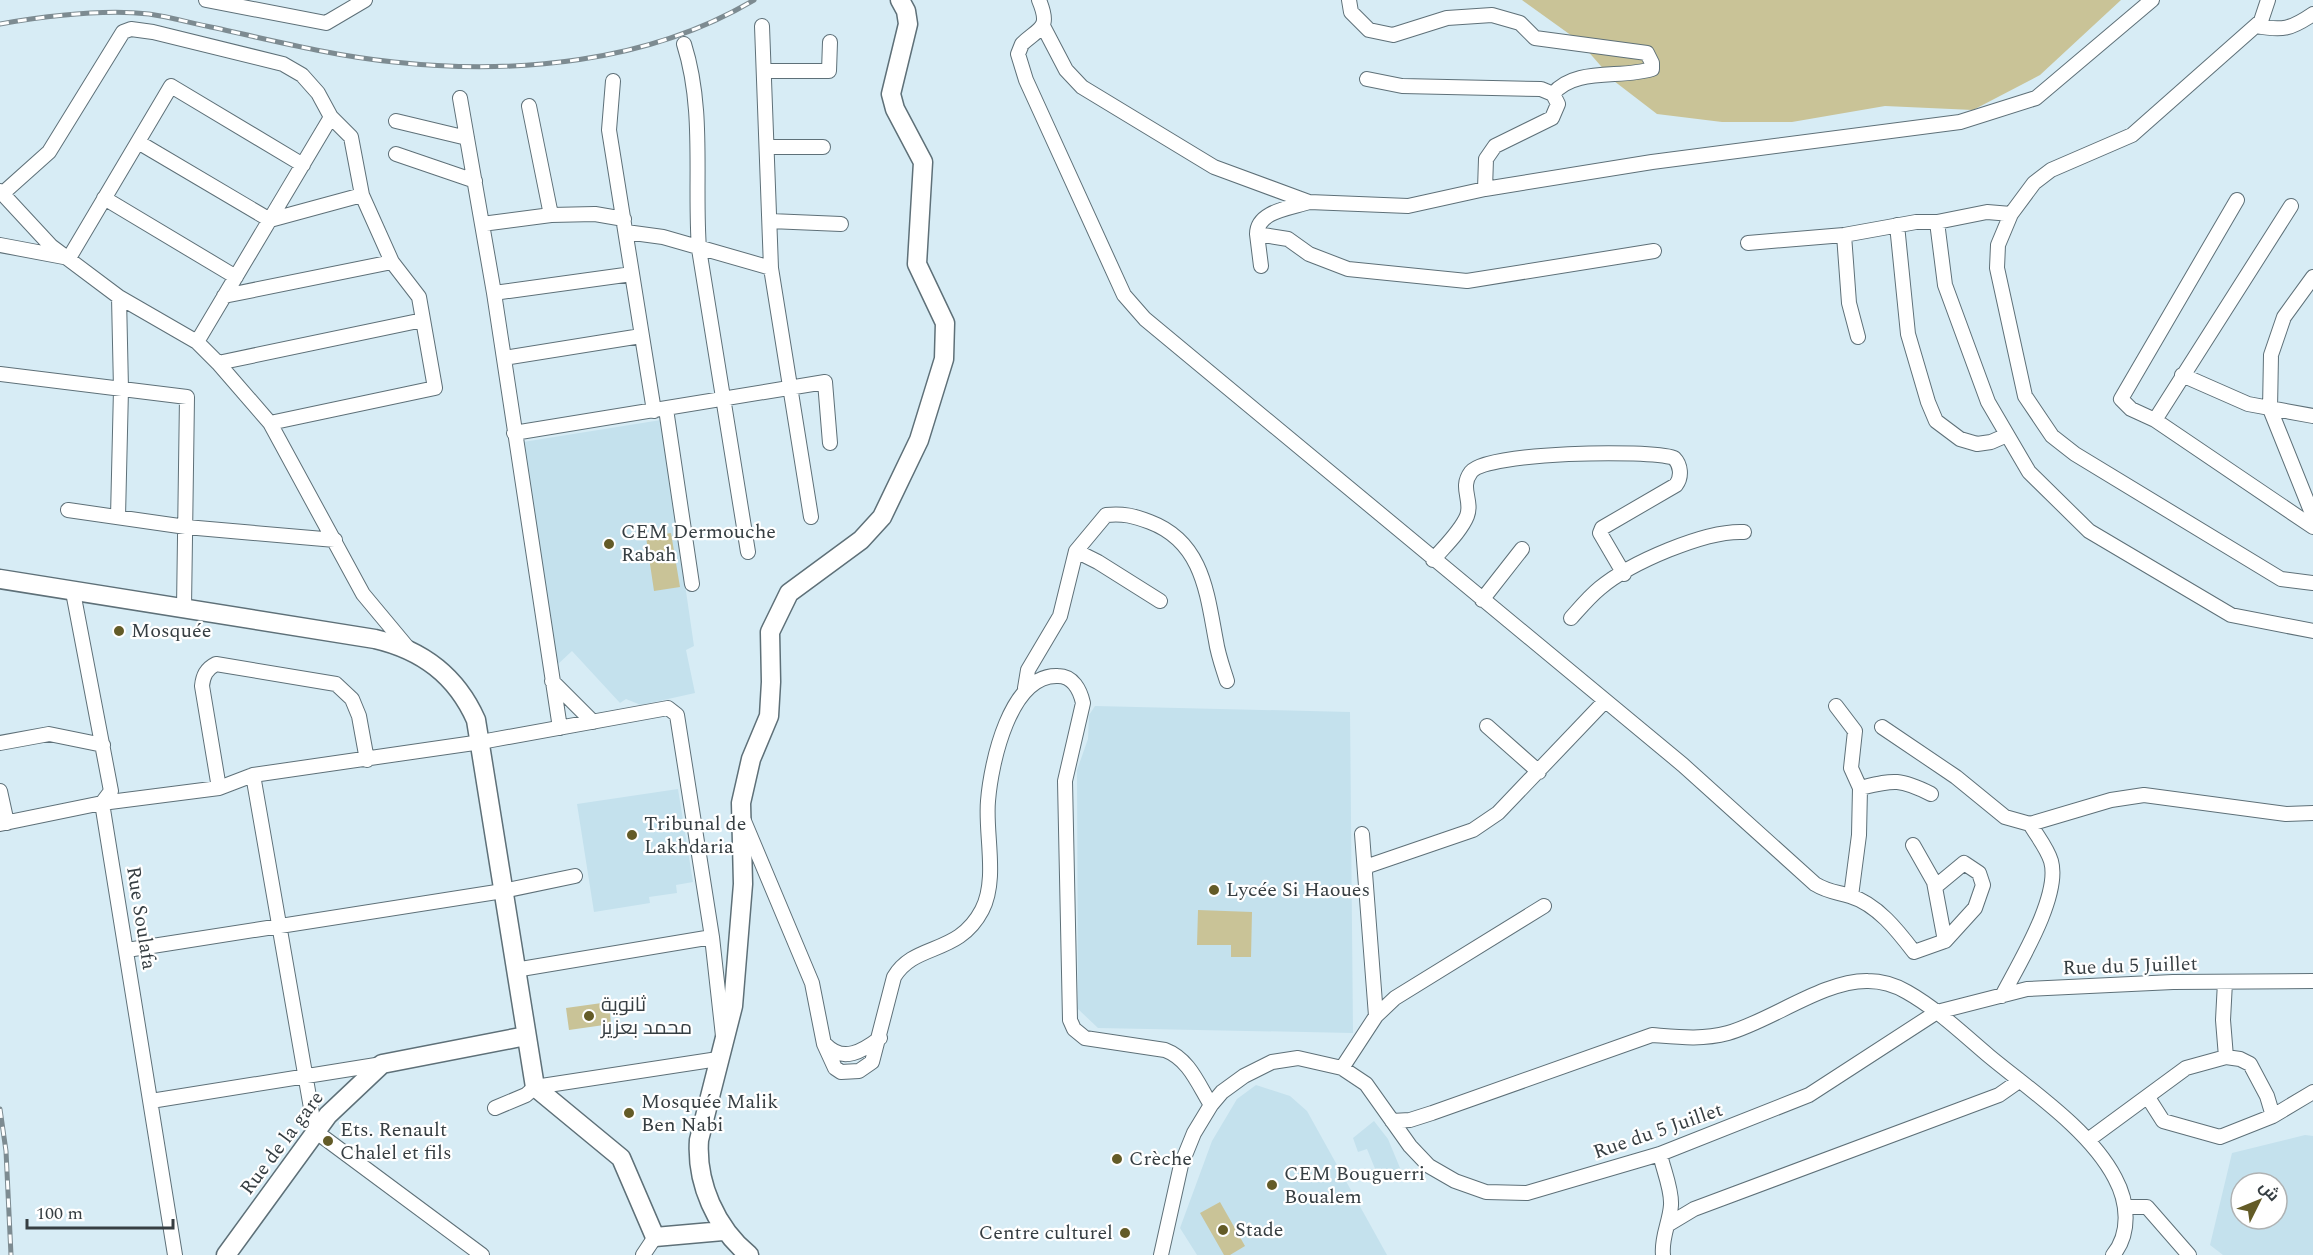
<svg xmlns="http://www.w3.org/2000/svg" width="2313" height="1255" font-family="Spectral,Cairo,serif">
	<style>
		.built { fill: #c4e1ed; fill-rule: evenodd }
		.green { fill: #c9c397 }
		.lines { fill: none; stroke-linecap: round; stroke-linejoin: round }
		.minor-casing { stroke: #5e7078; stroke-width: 16 }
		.major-casing { stroke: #5e7078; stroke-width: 21 }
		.minor { stroke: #fff; stroke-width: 14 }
		.major { stroke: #fff; stroke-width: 18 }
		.rail-casing { stroke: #7d8b91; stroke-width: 5 }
		.rail { stroke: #fff; stroke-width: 3; stroke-dasharray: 9; stroke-linecap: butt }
		.poi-dot { fill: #635b27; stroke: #fff; stroke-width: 2 }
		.labels { text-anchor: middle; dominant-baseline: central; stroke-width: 4.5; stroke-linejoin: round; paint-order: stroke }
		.poi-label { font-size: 20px; fill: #363e42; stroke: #fff; text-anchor: start }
		.street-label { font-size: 20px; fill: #363e42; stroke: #fff }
	</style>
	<rect width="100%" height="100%" fill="#d7ecf5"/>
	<path class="built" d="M 661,420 L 694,646 L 686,650 L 695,693 L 641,705 L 626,699 L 620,703 L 572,651 L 557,665 L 523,442 Z
		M 1095,706 L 1350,712 L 1353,1033 L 1098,1028 L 1078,1009 L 1077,770 L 1088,739 L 1089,715 Z
		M 678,789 L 693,882 L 676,885 L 677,893 L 649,897 L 650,903 L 594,912 L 577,804 Z
		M 1256,1085 L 1290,1096 L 1307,1111 L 1387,1255 L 1197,1255 L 1180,1228 L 1212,1141 L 1237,1099 Z
		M 1374,1121 L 1388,1139 L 1400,1168 L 1378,1176 L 1367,1149 L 1358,1152 L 1353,1138 Z
		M 2305,1135 L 2313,1136 L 2313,1255 L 2223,1255 L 2210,1245 L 2232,1153 ZM 2241,1183 L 2277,1183 L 2277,1219 L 2241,1219 Z"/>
	<path class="green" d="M 1522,0 L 2121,0 L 2040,75 L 1973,110 L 1885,106 L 1792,122 L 1722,122 L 1657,114 L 1614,81 L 1579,41 Z
		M 671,533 L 680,587 L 654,591 L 646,537 Z
		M 1198,910 L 1252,912 L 1251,957 L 1231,957 L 1231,945 L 1197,945 Z
		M 609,1002 L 611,1024 L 569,1030 L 566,1008 Z
		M 1220,1202 L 1245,1246 L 1230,1255 L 1224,1255 L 1200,1213 Z"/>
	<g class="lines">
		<g class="minor-casing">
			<path id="minor" d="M 206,0 L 326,23 L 365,0
				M 1039,0 C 1051,29 1040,27 1022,44 L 1018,54 L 1026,80 L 1124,295 L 1145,319 L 1683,765 L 1815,884 C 1828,892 1837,892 1850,896 C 1877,904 1898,931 1914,952 L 1945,941 L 1975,908 L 1983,885 L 1979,873 L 1964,863 L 1935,887
				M 1349,0 L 1351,12 L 1369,30 L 1393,35 L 1447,18 L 1492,15 L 1520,23 L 1535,38 L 1647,53 L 1652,63 L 1652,69 C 1621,79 1575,67 1553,94
				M 2268,0 L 2261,21 L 2132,135 L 2051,170 L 2034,183 L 2011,214 L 1998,245 L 1997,268 L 2025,396 L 2052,436 L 2075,454 L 2281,579 L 2313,583
				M 762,26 L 771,268 L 811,517
				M 1043,26 L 1066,70 L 1082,87 L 1214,167 L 1309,202 L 1408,206 L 1485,189 L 1652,162 L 1960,122 L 2036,98 L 2152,0
				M 2256,26 C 2283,31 2291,29 2313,14
				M 684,44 C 705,110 694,181 699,249 L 748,552
				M 766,71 L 829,71 L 830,42
				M 1367,79 L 1402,86 L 1541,89 L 1553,94 L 1558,104 L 1552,118 L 1495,146 L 1486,159 L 1485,189
				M 613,81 L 609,130 L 654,411
				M 460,98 L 494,293 L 560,728
				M 529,106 L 551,215 L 595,214 L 624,219
				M 396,121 L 467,138
				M 138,142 L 270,220 L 362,195
				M 768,147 L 823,147
				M 396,154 L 475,181
				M 0,191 L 51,246 L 119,297 L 197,342 L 218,363 L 270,423 L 363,594 L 408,648
				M 2,194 L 49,152 L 123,32 L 131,29 L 153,32 L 283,64 L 302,75 L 318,93 L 331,117 L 351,137 L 362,195 L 392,262 L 419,297 L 435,388 L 270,423
				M 104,198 L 236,277
				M 2237,200 L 2121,399 L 2131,409 L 2155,420 L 2313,527
				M 1309,202 C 1291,208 1257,211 1257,234 L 1288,239 L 1309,254 L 1348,269 L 1467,281 L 1654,251
				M 2011,214 L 1987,212 L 1937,222 L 1945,285 L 1988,402 L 2029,472 L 2089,531 L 2231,615 L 2313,631
				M 770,221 L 841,224
				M 482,224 L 551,215
				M 1897,225 L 1908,334 L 1928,402 L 1936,421 L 1960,439 L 1977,444 L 1991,442 L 2007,435
				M 626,232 L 663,237 L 771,268
				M 1257,234 L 1261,266
				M 1844,235 L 1849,303 L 1858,337
				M 1748,243 L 1844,235 L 1916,222 L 1937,222
				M 0,245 L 69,258 L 171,86 L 303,165
				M 2313,277 L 2284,317 L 2271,355 L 2270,409 L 2313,516
				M 494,293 L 632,274
				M 224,296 L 392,262
				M 197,342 L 331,117
				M 504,358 L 641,336
				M 218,363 L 423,320
				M 0,374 L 187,397 L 184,608
				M 2182,375 L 2248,404 L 2313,416
				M 666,409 L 692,584
				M 2155,420 L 2291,206
				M 514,433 L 825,382 L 830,443
				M 68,510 L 186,527 L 335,540
				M 118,517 L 121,389 L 119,297
				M 1076,551 L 1098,562 L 1160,601
				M 1433,560 C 1444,547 1461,531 1467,516 C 1473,500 1459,488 1471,472 C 1486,452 1648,449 1674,458 C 1681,465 1682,477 1676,485 L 1602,528 L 1600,533 L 1624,574
				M 73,592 L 111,791 L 102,803 L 175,1255
				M 1482,600 L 1522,549
				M 1571,618 C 1580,608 1589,597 1600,588 C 1630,563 1705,530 1744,532
				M 552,681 L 593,722
				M 1025,688 L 1028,670 L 1060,616 L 1076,551 L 1106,515 C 1123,513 1134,516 1150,522 C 1203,542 1207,594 1216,641 C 1218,655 1223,668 1227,681
				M 1836,706 L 1855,731 L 1851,768 L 1860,788
				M 1487,726 L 1539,772
				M 1882,727 L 1956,777 L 2005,817 L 2030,824 C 2037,836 2047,848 2051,861 C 2061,896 2018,965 2002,996
				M 0,743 L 49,734 L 103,745
				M 253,775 L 315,1131 L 482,1255
				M 219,788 L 202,686 C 203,676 206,669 216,664 L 336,684 L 352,699 L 359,716 L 367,760
				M 0,791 L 7,823
				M 744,821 L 812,983 L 824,1044 L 835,1068 L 841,1072 L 859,1071 L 872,1062 L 894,977 C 915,942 958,956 982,910 C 998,879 985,834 988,801 C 991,763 1010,674 1058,676 C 1073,676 1080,690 1083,703 L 1065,781 L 1070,1020 L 1074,1029 L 1085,1038 L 1165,1050 C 1189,1059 1198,1084 1211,1105
				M 0,824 L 102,803 L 219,788 L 253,775 L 481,742 L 668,708 L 677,715 L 712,937 L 723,1036
				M 2030,824 L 2111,800 L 2144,795 L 2286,814 L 2313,813
				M 1362,834 L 1376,1016
				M 1913,845 L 1934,882 L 1945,941
				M 1365,867 L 1473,830 L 1498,813 L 1605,701
				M 1851,896 L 1859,835 L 1860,788 C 1894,780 1899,778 1931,794
				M 127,950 L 503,891 L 575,876
				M 515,970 L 712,937
				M 2225,982 L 2223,1020 L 2226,1057
				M 826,1045 C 843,1063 863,1051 880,1038
				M 1342,1068 L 1376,1016 L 1395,998 L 1544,906
				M 2149,1099 L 2163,1121 L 2220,1137 L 2273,1116 L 2313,1092
				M 151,1101 L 382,1064
				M 495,1108 L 526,1095 L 535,1087 L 718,1059
				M 1392,1121 L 1410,1120 L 1432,1113 L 1652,1035 C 1678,1037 1702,1040 1728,1033 C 1771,1021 1824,980 1868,981 C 1882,981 1895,985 1907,992 C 1937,1009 1963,1034 1989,1056 C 2030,1090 2090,1130 2115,1178 C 2128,1202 2131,1233 2113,1255
				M 2088,1140 L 2186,1068 L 2226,1057 L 2240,1059 L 2250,1064 L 2267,1096 L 2273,1116
				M 1660,1154 C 1663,1169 1672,1189 1671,1205 C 1670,1222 1661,1237 1663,1255
				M 2125,1207 L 2147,1207 L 2189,1255
				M 1669,1224 L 1694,1209 L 1999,1095 L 2019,1081
				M 643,1255 L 655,1237
				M 1161,1255 L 1181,1165 L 1194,1133 L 1211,1105 L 1222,1092 L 1244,1076 L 1272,1062 L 1298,1058 L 1342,1068 L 1366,1084 L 1410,1146 L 1429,1166 L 1455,1181 L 1486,1192 L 1527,1193 L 1660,1154 L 1809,1095 L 1937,1012 L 2027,989 L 2173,982 L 2313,981"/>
		</g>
		<g class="major-casing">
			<path id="major" d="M 0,579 L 375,639 C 422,650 456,675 476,720 L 535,1087 L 621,1158 L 655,1237 L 723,1231
				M 226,1255 L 328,1115 L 382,1064 L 526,1036
				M 749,1255 C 716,1228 696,1183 699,1140 L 733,1006 L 743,884 L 741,803 L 751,759 L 769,716 L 771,682 L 770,632 L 789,593 L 861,540 L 882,517 L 919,440 L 944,359 L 945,323 L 917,264 L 923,162 L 895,109 L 891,94 L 908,24 L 906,11 L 900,0"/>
		</g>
		<use href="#minor" class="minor"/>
		<use href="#major" class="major"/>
		<g class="rail-casing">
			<path id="rail" d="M 0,24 C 46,16 102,9 149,14 C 171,17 194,24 216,28 C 274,41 334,56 394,62 C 515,75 648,63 754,0
				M 0,1109 L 6,1151 L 11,1255"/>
		</g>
		<use href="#rail" class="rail"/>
	</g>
	<g class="poi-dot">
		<circle cx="609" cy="544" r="6"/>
		<circle cx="119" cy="631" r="6"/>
		<circle cx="632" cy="835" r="6"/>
		<circle cx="1214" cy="890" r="6"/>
		<circle cx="589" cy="1016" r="6"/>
		<circle cx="629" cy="1113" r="6"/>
		<circle cx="328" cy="1141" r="6"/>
		<circle cx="1117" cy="1159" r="6"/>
		<circle cx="1272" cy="1185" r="6"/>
		<circle cx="1223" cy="1230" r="6"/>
		<circle cx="1125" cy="1233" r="6"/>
	</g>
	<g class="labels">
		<g class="poi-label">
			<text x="621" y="532">CEM Dermouche<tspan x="621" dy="23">Rabah</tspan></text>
			<text x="131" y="631">Mosquée</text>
			<text x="644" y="824">Tribunal de<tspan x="644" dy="23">Lakhdaria</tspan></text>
			<text x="1226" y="890">Lycée Si Haoues</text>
			<text x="601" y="1005">ثانوية<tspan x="601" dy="23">محمد بعزيز</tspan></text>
			<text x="641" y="1102">Mosquée Malik<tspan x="641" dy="23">Ben Nabi</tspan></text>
			<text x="340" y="1130">Ets. Renault<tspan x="340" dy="23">Chalel et fils</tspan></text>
			<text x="1129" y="1159">Crèche</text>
			<text x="1284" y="1174">CEM Bouguerri<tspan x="1284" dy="23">Boualem</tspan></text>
			<text x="1235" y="1230">Stade</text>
			<text x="1113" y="1233" text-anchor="end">Centre culturel</text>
		</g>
		<g class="street-label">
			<text transform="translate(141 918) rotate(81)">Rue Soulafa</text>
			<text transform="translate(2130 966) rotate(-2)">Rue du 5 Juillet</text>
			<text transform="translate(1658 1131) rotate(-19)">Rue du 5 Juillet</text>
			<text transform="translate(282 1143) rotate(-53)">Rue de la gare</text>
		</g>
	</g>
	<g transform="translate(2259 1201) rotate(47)"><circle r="28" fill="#ffffff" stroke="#afb2b3" stroke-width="1.5"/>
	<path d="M0-4.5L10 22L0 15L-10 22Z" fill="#635b27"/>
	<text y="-9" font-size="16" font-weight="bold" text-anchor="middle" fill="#363e42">ش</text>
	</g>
	<path d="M27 1219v9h146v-9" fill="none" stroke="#363e42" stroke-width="3"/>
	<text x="36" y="1219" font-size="18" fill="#363e42" stroke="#ffffff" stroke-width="4.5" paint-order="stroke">100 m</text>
</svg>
